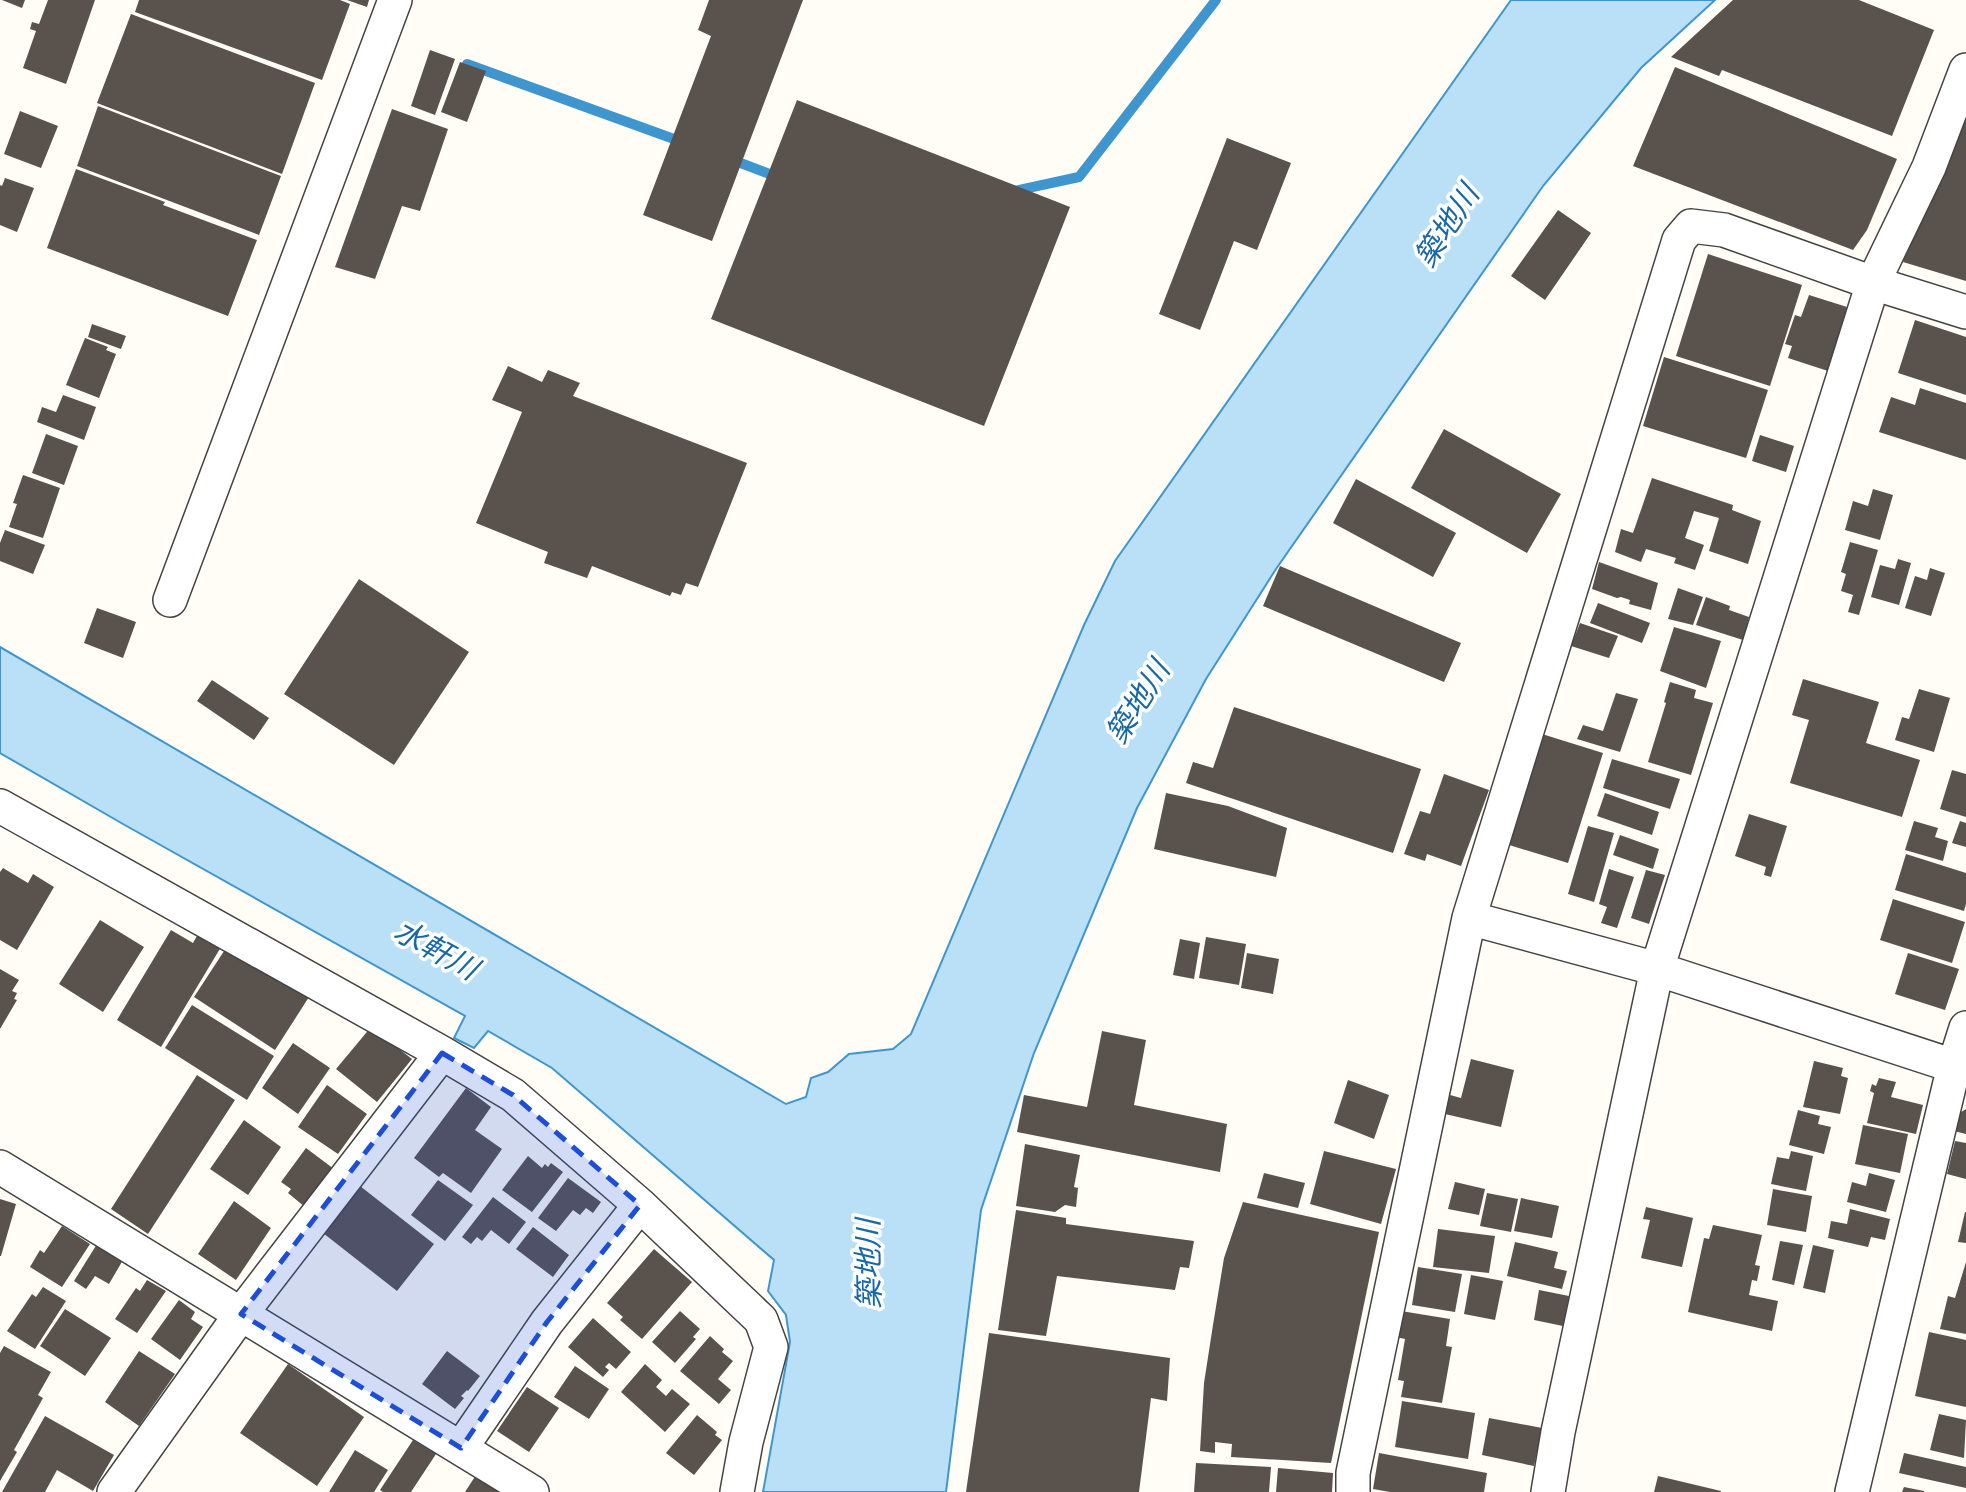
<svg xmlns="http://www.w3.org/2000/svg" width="1966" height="1492" font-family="'Zilla Slab','Noto Sans JP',serif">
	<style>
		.water { fill: #b9e0f7; stroke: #3f96cf; stroke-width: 2 }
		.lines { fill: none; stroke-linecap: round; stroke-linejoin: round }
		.stream { stroke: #3f96cf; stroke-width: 10 }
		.building { fill: #5a524d }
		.minor-casing { stroke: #444; stroke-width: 36 }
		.minor { stroke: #fff; stroke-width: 33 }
		.marked { fill: #1d4ed8; fill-opacity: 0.2; stroke: #1d4ed8; stroke-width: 5; stroke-dasharray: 14 9; stroke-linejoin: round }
		.labels { text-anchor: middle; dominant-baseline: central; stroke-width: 7; stroke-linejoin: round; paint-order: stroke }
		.water-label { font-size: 30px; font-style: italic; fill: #1768a6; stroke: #fff }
	</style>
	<rect width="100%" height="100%" fill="#fffdf5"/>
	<path class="water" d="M 1511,0 L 1715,0 L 1641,68 L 1543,186 L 1276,569 L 1206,679 L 1137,808 L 1034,1053 L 981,1210 L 946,1492 L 763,1492 L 790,1342 L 786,1315 L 768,1291 L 774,1260 L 552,1068 L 488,1031 L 474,1048 L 454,1038 L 465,1016 L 123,824 L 0,753 L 0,647 L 786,1104 L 806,1097 L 811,1078 L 828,1072 L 849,1054 L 893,1049 L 911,1034 L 1084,625 L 1115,561 Z"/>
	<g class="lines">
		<path class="stream" d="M 467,64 L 685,143
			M 730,159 L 780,178
			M 1010,192 L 1079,177 L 1216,0"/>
	</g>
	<path class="building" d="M 2,0 L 25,0 L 22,8 Z
		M 48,0 L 95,0 L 66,84 L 23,68 L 36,31 L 30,29 L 32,22 L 39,24 Z
		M 139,0 L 340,0 L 350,4 L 322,80 L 135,12 Z
		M 347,0 L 369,0 L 367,7 Z
		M 709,0 L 803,0 L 712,241 L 643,215 L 711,36 L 698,30 Z
		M 1733,0 L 1859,0 L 1934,30 L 1892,136 L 1722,70 L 1719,76 L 1671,57 Z
		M 131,14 L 315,83 L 282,174 L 97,103 Z
		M 430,50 L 455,59 L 435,115 L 411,106 Z
		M 460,62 L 486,71 L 467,122 L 441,112 Z
		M 1675,67 L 1897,159 L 1867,230 L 1853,250 L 1633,166 Z
		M 797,100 L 1070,207 L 984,426 L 711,319 Z
		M 98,106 L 281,176 L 259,235 L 77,166 Z
		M 392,109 L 448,129 L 420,211 L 402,206 L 375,279 L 335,267 Z
		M 20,111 L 58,126 L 41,168 L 4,154 Z
		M 1951,114 L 1966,119 L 1966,281 L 1903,262 Z
		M 1227,138 L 1291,163 L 1257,250 L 1234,241 L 1200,330 L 1159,314 Z
		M 76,169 L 165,202 L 163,205 L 257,240 L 228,316 L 47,248 Z
		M 5,178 L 34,188 L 17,232 L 0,225 L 0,185 L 2,186 Z
		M 1558,210 L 1591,233 L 1545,300 L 1511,276 Z
		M 1708,254 L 1802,285 L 1770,386 L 1676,356 Z
		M 1809,295 L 1847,307 L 1828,371 L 1788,358 L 1792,346 L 1785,344 L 1795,315 L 1801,317 Z
		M 1915,320 L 1966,337 L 1966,395 L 1898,373 Z
		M 92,324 L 126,336 L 121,349 L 88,337 Z
		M 85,338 L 108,347 L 106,350 L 116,354 L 99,398 L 66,385 Z
		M 1664,357 L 1768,390 L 1746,458 L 1643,426 Z
		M 508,366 L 542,382 L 548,370 L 580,383 L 573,396 L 747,463 L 698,587 L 686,583 L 681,595 L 672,592 L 670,596 L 592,566 L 587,578 L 544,563 L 548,552 L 476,523 L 522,412 L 492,400 Z
		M 1920,388 L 1966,403 L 1966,460 L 1879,432 L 1891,397 L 1915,405 Z
		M 63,395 L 96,407 L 84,440 L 37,422 L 42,407 L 56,412 Z
		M 1444,429 L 1561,494 L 1527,553 L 1411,488 Z
		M 46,434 L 78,446 L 64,485 L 32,473 Z
		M 1760,435 L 1794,446 L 1786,472 L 1752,461 Z
		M 23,475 L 60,488 L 43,538 L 9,527 L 17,504 L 13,503 Z
		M 1652,478 L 1733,505 L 1732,510 L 1761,521 L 1748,564 L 1709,551 L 1719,518 L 1694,511 L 1685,538 L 1704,545 L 1695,570 L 1674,563 L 1676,558 L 1646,549 L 1641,562 L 1615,552 L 1621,529 L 1633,533 Z
		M 1356,479 L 1456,533 L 1433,577 L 1333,523 Z
		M 1873,489 L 1893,495 L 1880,540 L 1845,530 L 1853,501 L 1868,506 Z
		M 5,530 L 45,545 L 33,574 L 0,561 L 0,543 Z
		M 1850,542 L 1878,550 L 1859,615 L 1848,612 L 1853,595 L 1841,591 L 1846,574 L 1841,572 Z
		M 1898,559 L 1911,563 L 1899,605 L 1871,597 L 1880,565 L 1895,569 Z
		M 1599,562 L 1658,583 L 1651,610 L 1629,604 L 1630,600 L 1621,597 L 1617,598 L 1592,589 Z
		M 1280,566 L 1461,643 L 1444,682 L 1263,606 Z
		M 1930,568 L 1945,573 L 1931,616 L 1905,608 L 1915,576 L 1927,580 Z
		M 359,579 L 469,652 L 394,765 L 284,694 Z
		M 1678,588 L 1703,597 L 1693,625 L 1668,619 Z
		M 1706,597 L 1730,606 L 1729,610 L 1749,617 L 1743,640 L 1696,625 Z
		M 1598,603 L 1650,623 L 1642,643 L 1590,623 Z
		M 97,608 L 136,622 L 123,658 L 84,643 Z
		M 1580,623 L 1618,636 L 1609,658 L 1571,646 Z
		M 1674,627 L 1721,641 L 1706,688 L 1660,671 Z
		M 1803,679 L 1879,702 L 1866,743 L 1920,760 L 1902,817 L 1790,783 L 1809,720 L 1792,715 Z
		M 212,680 L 269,718 L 254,740 L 197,701 Z
		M 1670,682 L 1696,690 L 1694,698 L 1713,703 L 1691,775 L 1648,762 L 1666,703 L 1664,702 Z
		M 1919,689 L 1950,698 L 1934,752 L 1895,740 L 1902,717 L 1909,719 Z
		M 1616,693 L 1638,699 L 1620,752 L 1577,739 L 1583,725 L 1603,731 Z
		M 1234,707 L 1421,769 L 1393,853 L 1186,783 L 1193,762 L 1213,768 Z
		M 1542,734 L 1603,753 L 1568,863 L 1506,844 Z
		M 1612,759 L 1680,779 L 1670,809 L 1603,788 Z
		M 1952,770 L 1966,774 L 1966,817 L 1940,809 Z
		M 1444,774 L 1489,790 L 1461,866 L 1427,854 L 1425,861 L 1404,854 L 1420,811 L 1430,814 Z
		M 1166,793 L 1228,806 L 1287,828 L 1276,877 L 1154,849 Z
		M 1605,793 L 1659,812 L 1652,835 L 1597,816 Z
		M 1749,814 L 1787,826 L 1771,877 L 1764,875 L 1766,867 L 1735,856 Z
		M 1914,821 L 1938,828 L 1935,837 L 1948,841 L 1943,861 L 1905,850 Z
		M 1960,821 L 1966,823 L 1966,847 L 1952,843 Z
		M 1588,826 L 1614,833 L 1594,902 L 1568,894 Z
		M 1620,835 L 1659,849 L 1653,869 L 1613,855 Z
		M 1906,854 L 1966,873 L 1966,904 L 1964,911 L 1895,890 Z
		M 3,868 L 28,883 L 33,874 L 54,887 L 17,950 L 0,940 L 0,872 Z
		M 1609,869 L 1634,877 L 1617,928 L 1601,923 L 1607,907 L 1599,904 Z
		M 1646,870 L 1665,875 L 1649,924 L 1631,918 Z
		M 1893,899 L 1965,922 L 1952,963 L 1880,940 Z
		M 100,920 L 144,947 L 103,1012 L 59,984 Z
		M 171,930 L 193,943 L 198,934 L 221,947 L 161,1047 L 117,1020 Z
		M 1206,937 L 1246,944 L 1239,985 L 1199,978 Z
		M 1180,939 L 1200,943 L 1194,979 L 1173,975 Z
		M 228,945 L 309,997 L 275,1050 L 194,997 Z
		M 1247,953 L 1279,959 L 1273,994 L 1241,988 Z
		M 1908,953 L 1959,969 L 1945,1010 L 1895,994 Z
		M 0,969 L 19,980 L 12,991 L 17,993 L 14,999 L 17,1000 L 0,1029 Z
		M 192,1005 L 274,1056 L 247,1100 L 165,1048 Z
		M 371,1027 L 412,1059 L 377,1102 L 336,1069 Z
		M 1102,1031 L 1146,1040 L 1134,1105 L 1227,1124 L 1220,1172 L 1017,1132 L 1024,1095 L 1087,1107 Z
		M 293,1043 L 330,1068 L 298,1114 L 262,1088 Z
		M 1471,1059 L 1514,1070 L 1501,1127 L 1445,1114 L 1450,1095 L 1461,1098 Z
		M 1814,1061 L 1843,1068 L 1841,1076 L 1848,1078 L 1840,1114 L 1803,1107 Z
		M 197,1075 L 235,1100 L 148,1234 L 111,1209 Z
		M 1879,1078 L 1896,1082 L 1891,1097 L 1923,1105 L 1916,1134 L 1867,1123 L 1874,1093 L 1870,1091 L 1872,1084 L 1876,1086 Z
		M 1348,1080 L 1389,1095 L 1374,1139 L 1334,1123 Z
		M 327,1085 L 367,1114 L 338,1154 L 298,1127 Z
		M 466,1088 L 491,1107 L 475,1130 L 502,1149 L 471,1193 L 443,1173 L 439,1177 L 414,1158 Z
		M 1966,1109 L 1966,1134 L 1954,1131 L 1958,1114 Z
		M 1798,1110 L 1820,1116 L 1818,1124 L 1831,1127 L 1824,1154 L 1789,1145 Z
		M 244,1120 L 281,1147 L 248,1195 L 210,1169 Z
		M 1863,1125 L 1908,1134 L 1900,1173 L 1855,1164 Z
		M 1955,1141 L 1966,1143 L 1966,1179 L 1947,1174 Z
		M 1025,1144 L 1080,1155 L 1074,1187 L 1078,1188 L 1076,1207 L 1065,1205 L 1055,1212 L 1016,1206 Z
		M 306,1148 L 334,1169 L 305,1207 L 288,1193 L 291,1189 L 281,1182 Z
		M 1324,1151 L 1396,1169 L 1381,1224 L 1310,1204 Z
		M 1791,1151 L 1813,1156 L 1806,1191 L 1771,1184 L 1777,1157 L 1789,1159 Z
		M 528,1156 L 542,1168 L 545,1164 L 548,1167 L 551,1163 L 563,1172 L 532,1212 L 502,1190 Z
		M 1264,1173 L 1305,1183 L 1298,1208 L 1257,1198 Z
		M 1869,1173 L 1895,1180 L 1886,1212 L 1847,1202 L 1852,1182 L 1866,1186 Z
		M 568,1178 L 601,1202 L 593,1213 L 586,1208 L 580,1215 L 573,1210 L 556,1231 L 538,1218 Z
		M 438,1180 L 473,1205 L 445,1241 L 411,1215 Z
		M 1455,1182 L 1485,1189 L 1479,1215 L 1448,1209 Z
		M 360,1186 L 434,1244 L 397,1291 L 323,1233 Z
		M 1773,1189 L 1812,1196 L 1806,1232 L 1767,1225 Z
		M 1487,1193 L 1518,1199 L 1511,1232 L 1480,1226 Z
		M 493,1197 L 526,1222 L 509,1244 L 491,1230 L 482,1241 L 477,1237 L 471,1244 L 462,1237 Z
		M 1521,1198 L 1559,1206 L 1552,1238 L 1514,1231 Z
		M 0,1199 L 16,1204 L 1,1256 L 0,1256 Z
		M 234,1201 L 271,1228 L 236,1280 L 198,1254 Z
		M 1243,1202 L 1379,1232 L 1331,1463 L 1231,1457 L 1232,1444 L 1215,1442 L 1215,1453 L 1200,1451 L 1204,1383 L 1213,1325 L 1224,1258 Z
		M 1646,1207 L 1693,1218 L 1682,1267 L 1641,1258 L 1650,1220 L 1643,1219 Z
		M 1850,1209 L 1890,1219 L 1885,1240 L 1871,1237 L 1868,1247 L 1828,1238 L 1831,1221 L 1847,1224 Z
		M 1016,1210 L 1066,1218 L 1066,1224 L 1194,1241 L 1189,1268 L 1180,1267 L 1175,1290 L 1057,1276 L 1046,1336 L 998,1330 Z
		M 1965,1212 L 1966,1212 L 1966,1243 L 1958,1242 Z
		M 1713,1225 L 1762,1235 L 1755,1265 L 1760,1266 L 1757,1281 L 1752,1280 L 1749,1295 L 1778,1301 L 1772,1331 L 1688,1312 L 1704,1238 L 1709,1239 Z
		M 62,1226 L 90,1244 L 62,1287 L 30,1267 L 40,1250 L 44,1253 Z
		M 533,1227 L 569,1255 L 553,1277 L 516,1249 Z
		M 1438,1229 L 1495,1236 L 1489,1273 L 1433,1267 Z
		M 1780,1241 L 1803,1245 L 1794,1285 L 1772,1280 Z
		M 1515,1242 L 1558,1252 L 1554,1268 L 1567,1271 L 1562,1289 L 1507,1276 Z
		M 97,1244 L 123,1260 L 109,1284 L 95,1276 L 86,1289 L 74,1281 Z
		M 1813,1245 L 1834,1250 L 1825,1293 L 1803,1288 Z
		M 654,1249 L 692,1282 L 642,1339 L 620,1320 L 623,1317 L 607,1303 Z
		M 1966,1262 L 1966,1334 L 1940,1329 L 1948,1296 L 1955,1298 Z
		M 1418,1267 L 1462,1274 L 1455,1312 L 1412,1305 Z
		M 1471,1275 L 1503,1281 L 1495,1320 L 1464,1314 Z
		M 147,1280 L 166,1291 L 137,1333 L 115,1319 L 136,1288 L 140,1291 Z
		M 43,1287 L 66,1301 L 35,1349 L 7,1331 L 32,1294 L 36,1297 Z
		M 1539,1290 L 1569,1296 L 1563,1326 L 1534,1320 Z
		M 179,1300 L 195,1312 L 191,1319 L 203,1327 L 180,1360 L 151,1339 Z
		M 65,1309 L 111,1338 L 85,1376 L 40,1346 Z
		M 680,1311 L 700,1329 L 693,1337 L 696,1339 L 675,1363 L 652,1342 Z
		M 1401,1311 L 1450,1319 L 1446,1346 L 1452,1347 L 1442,1403 L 1401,1397 L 1404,1381 L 1398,1380 L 1405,1339 L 1396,1337 Z
		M 593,1318 L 631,1352 L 616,1369 L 609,1363 L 605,1367 L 609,1370 L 603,1377 L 568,1347 Z
		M 1929,1332 L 1966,1340 L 1966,1407 L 1915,1396 Z
		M 989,1333 L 1170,1358 L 1167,1401 L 1151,1398 L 1139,1492 L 966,1492 Z
		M 710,1336 L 724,1349 L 722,1352 L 733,1361 L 718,1379 L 731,1390 L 719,1404 L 680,1371 Z
		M 4,1346 L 51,1372 L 38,1395 L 43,1398 L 14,1450 L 17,1452 L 0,1481 L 0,1353 Z
		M 139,1351 L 175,1374 L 139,1426 L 105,1402 Z
		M 447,1351 L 480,1376 L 468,1391 L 467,1390 L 461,1396 L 464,1398 L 455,1409 L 422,1384 Z
		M 288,1364 L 364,1417 L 317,1486 L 240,1433 Z
		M 645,1364 L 662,1380 L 656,1387 L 666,1396 L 672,1389 L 690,1404 L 665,1432 L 621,1392 Z
		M 575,1366 L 609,1389 L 589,1419 L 554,1397 Z
		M 527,1387 L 559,1408 L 529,1452 L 497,1431 Z
		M 1402,1401 L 1475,1413 L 1468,1459 L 1395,1447 Z
		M 1939,1414 L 1966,1420 L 1964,1458 L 1930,1450 Z
		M 697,1415 L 717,1432 L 715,1435 L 722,1440 L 694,1475 L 666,1453 Z
		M 45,1416 L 114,1455 L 93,1491 L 57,1470 L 45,1492 L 2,1492 Z
		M 1489,1418 L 1542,1428 L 1534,1466 L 1482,1455 Z
		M 413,1440 L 436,1454 L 411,1492 L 383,1492 L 380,1490 Z
		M 355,1450 L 388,1470 L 374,1492 L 329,1492 Z
		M 1379,1453 L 1487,1473 L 1484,1492 L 1390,1492 L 1373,1489 Z
		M 1904,1453 L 1966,1467 L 1966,1488 L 1899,1473 Z
		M 1196,1463 L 1271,1467 L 1269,1492 L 1194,1492 Z
		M 1278,1468 L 1333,1473 L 1332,1492 L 1276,1492 Z
		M 476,1475 L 503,1492 L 465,1492 Z
		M 1658,1476 L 1721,1491 L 1721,1492 L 1654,1492 Z
		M 1904,1487 L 1924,1491 L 1924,1492 L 1902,1492 Z"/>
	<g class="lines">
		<g class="minor-casing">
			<path id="minor" d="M 170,600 L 395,0
				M 0,806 L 442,1053 L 513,1095 L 640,1205 L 761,1320 L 771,1347 L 746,1442 L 737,1492
				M 1469,918 L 1657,969 L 1966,1070
				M 0,1167 L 532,1492
				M 461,1448 L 547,1322 L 640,1205
				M 114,1492 L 241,1314 L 442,1053
				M 1353,1492 L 1353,1473 L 1469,918 L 1679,240 L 1691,226 L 1724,230 L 1873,283 L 1966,312
				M 1548,1492 L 1558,1432 L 1657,969 L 1873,283 L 1929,167 L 1966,70
				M 1852,1492 L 1954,1066 L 1966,1028"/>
		</g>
		<use href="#minor" class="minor"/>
	</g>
	<path class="marked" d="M 442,1053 L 513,1095 L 640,1205 L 547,1322 L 461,1448 L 241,1314 Z"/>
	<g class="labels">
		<g class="water-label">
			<text transform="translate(1447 226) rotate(-57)">築地川</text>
			<text transform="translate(1138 702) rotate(-58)">築地川</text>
			<text transform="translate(436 950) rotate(29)">水軒川</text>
			<text transform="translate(869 1264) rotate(-91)">築地川</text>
		</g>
	</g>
</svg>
